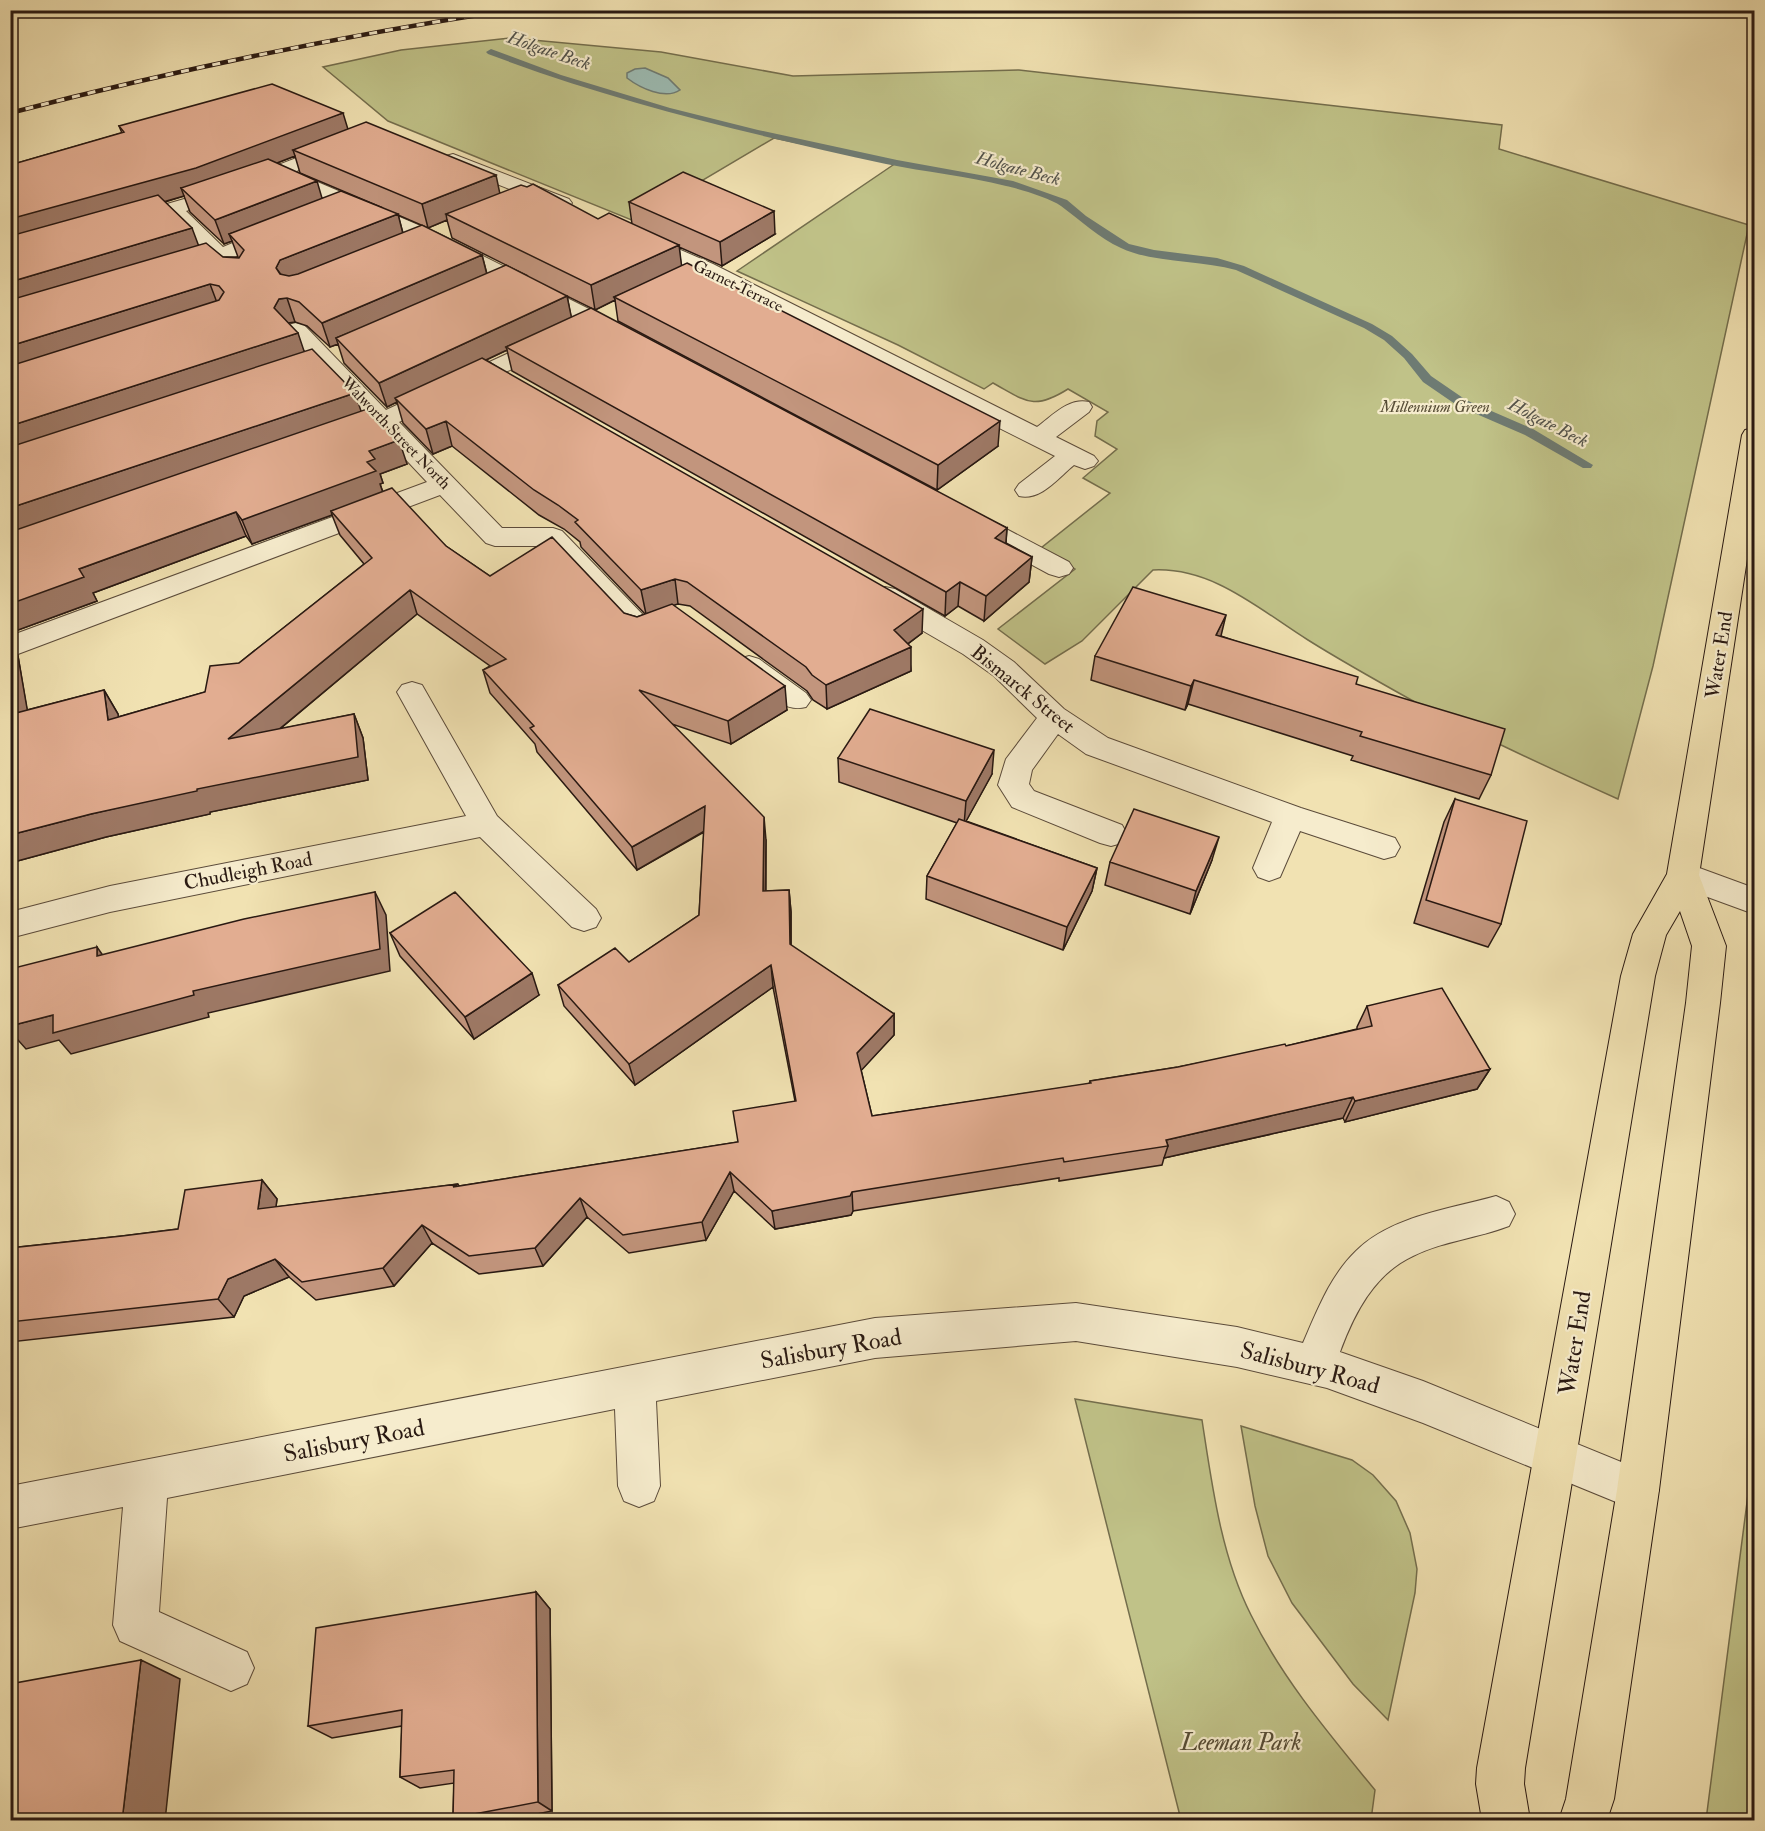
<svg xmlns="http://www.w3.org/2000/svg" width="1765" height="1831" font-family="'IM FELL Double Pica',serif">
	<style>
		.green { fill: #c0c288; stroke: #746e4d; stroke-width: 1.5 }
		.water { fill: #9cbcb4; stroke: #6e7b73; stroke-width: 1.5 }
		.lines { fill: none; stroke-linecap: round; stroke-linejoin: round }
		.stream { fill: #6e7b73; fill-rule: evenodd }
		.minor-casing { stroke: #5b4b3a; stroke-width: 2 }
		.major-casing { stroke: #291912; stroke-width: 2 }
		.minor { fill: #f6eccd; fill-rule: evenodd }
		.major { fill: #f1e2b2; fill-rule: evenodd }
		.rail-casing { stroke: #291912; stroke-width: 4.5 }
		.rail { stroke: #f6eccd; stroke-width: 3; stroke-dasharray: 8; stroke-linecap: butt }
		.wall { fill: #c2957d; stroke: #291912; stroke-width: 1.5; fill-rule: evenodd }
		.shaded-wall { fill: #9e7966; stroke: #291912; stroke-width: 1.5 }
		.building { fill: #e2ad91; stroke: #291912; stroke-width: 1.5 }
		.labels { text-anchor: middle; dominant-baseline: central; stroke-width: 4.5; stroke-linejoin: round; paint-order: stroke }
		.far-street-label { font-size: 16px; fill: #291912; stroke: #f6eccd }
		.far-park-label { font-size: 16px; font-style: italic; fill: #564c35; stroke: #f6eccd }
		.far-water-label { font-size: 18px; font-style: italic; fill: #51524b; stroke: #f6eccd }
		.street-label { font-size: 20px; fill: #291912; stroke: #f6eccd }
		.near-street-label { font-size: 24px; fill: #291912; stroke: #f6eccd }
		.near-park-label { font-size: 24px; font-style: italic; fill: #564c35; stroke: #f6eccd }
	</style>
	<rect width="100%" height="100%" fill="#f1e2b2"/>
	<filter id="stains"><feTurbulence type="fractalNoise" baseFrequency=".00333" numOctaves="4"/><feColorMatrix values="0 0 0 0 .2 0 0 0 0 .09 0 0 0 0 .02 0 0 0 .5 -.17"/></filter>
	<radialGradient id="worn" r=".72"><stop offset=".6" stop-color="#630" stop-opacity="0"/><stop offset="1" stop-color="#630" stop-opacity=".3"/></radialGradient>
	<path class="green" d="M 511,38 L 661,52 L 793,76 L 1019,70 L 1502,125 L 1499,149 L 1749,225 L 1653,666 L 1618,799 C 1549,768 1481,737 1415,702 C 1379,682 1343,662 1308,640 C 1260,610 1213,567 1153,570 L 1082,641 L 1045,664 L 998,629 L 1075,569 L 1041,548 L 1110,493 L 1083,478 L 1117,449 L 1095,436 L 1097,421 L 1108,412 L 1068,389 C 1033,411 1026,401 993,383 L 984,389 L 898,345 L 737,271 L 896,163 L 774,138 L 634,221 L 388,121 L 323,67 L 401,50 Z
		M 1075,1399 L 1202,1420 C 1212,1485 1221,1556 1251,1615 C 1283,1680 1330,1735 1375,1790 L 1371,1820 L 1181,1820 Z
		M 1241,1426 L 1352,1460 L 1373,1475 L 1396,1501 L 1410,1533 L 1417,1569 L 1415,1593 L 1388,1720 L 1353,1684 L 1292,1603 L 1268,1556 L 1255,1506 Z
		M 1754,1448 L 1754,1820 L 1706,1820 Z"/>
	<path class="water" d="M 645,68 L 668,78 L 680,90 C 665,100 640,88 627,78 L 627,73 L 635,69 Z"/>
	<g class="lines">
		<path class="stream" d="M 491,49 L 561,75 L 670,108 L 758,130 L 897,160 L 1013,181 L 1067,200 L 1086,216 L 1129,244 L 1154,250 L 1217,258 L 1244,266 L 1372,324 L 1392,336 L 1412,354 L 1431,376 L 1466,400 L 1533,429 L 1593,465 L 1591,468 L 1583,468 L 1525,435 L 1458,406 L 1423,382 L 1404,358 L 1384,340 L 1364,328 L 1236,270 C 1201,260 1152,263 1121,248 C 1099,238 1080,220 1061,206 C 1050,198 1020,189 1006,186 C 967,176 925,172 886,164 C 750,134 618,103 488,54 L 486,52 Z"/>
		<g class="minor-casing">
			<path id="minor" d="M 338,142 L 345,144 L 348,148 L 345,152 L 294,172 L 437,233 L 627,328 L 631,333 L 627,338 L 619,340 L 611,338 L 421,243 L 276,179 L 219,201 L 186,211 L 223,247 L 269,228 L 277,227 L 285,228 L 288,233 L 285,238 L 235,257 L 244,268 L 241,273 C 229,276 224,272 216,264 L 179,275 L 171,273 L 168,268 L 171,263 L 205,253 L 168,216 L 129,227 L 122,225 L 118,221 L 122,217 L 205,193 Z
				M 453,154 L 569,199 L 572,203 L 569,207 L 562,209 L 555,207 L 446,164 L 443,160 L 446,156 Z
				M 639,232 L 713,264 L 1037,427 C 1052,416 1069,397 1089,402 L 1092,407 L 1089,412 L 1056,437 L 1094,456 L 1098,461 L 1094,466 L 1085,469 L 1074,465 C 1058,478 1041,501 1019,496 L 1015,490 L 1019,484 L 1055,456 L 631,243 L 628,238 L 631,233 Z
				M 296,323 L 304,325 L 386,410 L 541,338 L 549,336 L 557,338 L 561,343 L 557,348 L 399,422 L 502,528 L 553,528 L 562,531 L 645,617 L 664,611 L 674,613 L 678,620 C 670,633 645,640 630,636 L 546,546 L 495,546 L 486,543 L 440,495 L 10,657 L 10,636 L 427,482 L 378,430 L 338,443 L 329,441 L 326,436 L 329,431 L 367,418 L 288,335 L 284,330 L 288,325 Z
				M 967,511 L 976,513 L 1069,562 L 1073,568 L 1069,574 L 1059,577 L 1049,574 L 958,525 L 954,519 L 958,513 Z
				M 885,587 L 895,589 L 983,640 L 1014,662 L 1064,709 L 1108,738 L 1301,808 L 1395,838 L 1400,847 L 1395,856 L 1384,859 L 1300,831 L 1280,877 L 1269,881 L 1258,877 L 1253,868 L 1272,822 L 1086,754 L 1058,734 L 1032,770 L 1029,784 L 1034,791 L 1122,825 L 1127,834 L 1122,843 L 1111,846 L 1100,843 L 1012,807 L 998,785 L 1006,759 L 1037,718 L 994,676 L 963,654 L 875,603 L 871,596 L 875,589 Z
				M 749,656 L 759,659 L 806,693 L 811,700 L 806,707 C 782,714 758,687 739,673 L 735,666 L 739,659 Z
				M 412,682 L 422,685 L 497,816 L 596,909 L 601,918 L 596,927 L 584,931 L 572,927 L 480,837 L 110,912 L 10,938 L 10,912 L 110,886 L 466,816 L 397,692 L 402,685 Z
				M 1683,862 L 1754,888 L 1754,914 L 1672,884 L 1667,875 L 1672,866 Z
				M 1496,1196 L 1509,1202 L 1515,1214 L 1509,1226 C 1478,1238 1443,1241 1413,1256 C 1374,1274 1354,1314 1340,1352 L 1423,1381 L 1653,1475 L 1659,1490 L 1653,1505 L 1638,1511 L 1423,1423 L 1327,1388 L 1237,1367 L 1076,1341 L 875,1358 L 656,1401 L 660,1486 L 654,1501 L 639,1507 L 624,1501 L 618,1486 L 615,1409 L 167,1498 L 159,1612 L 247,1652 L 254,1668 L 247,1684 L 231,1691 L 120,1641 L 113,1625 L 123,1507 L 10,1529 L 10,1486 L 875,1318 L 1076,1303 L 1237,1327 L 1303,1343 C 1317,1311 1330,1276 1356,1251 C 1391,1216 1450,1209 1496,1196 Z"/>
		</g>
		<g class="major-casing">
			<path id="major" d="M 1754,428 L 1754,513 L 1699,875 L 1726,946 L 1720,1003 L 1659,1490 L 1614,1799 L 1607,1820 L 1559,1820 L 1566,1799 L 1617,1490 L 1686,1003 L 1692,946 L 1680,911 L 1666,935 L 1655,976 L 1525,1768 L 1524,1784 L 1530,1820 L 1482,1820 L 1476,1784 L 1477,1768 L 1621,976 L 1633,934 L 1667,874 L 1742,435 L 1745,430 Z"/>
		</g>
		<use href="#minor" class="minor"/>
		<use href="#major" class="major"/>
		<g class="rail-casing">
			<path id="rail" d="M 1718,10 L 1754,15
				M 10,113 C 175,70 341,36 510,10"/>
		</g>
		<use href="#rail" class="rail"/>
	</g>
	<path class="wall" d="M 119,126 L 348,129 L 500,193 L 598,219 L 632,224 L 629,202 L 775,234 L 722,266 L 679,247 L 681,265 L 998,446 L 937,490 L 618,321 L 615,300 L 595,310 L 567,296 L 571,317 L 1007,528 L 1006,543 L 1032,557 L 1029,582 L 984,621 L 958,606 L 945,616 L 512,371 L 507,350 L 486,360 L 922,633 L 908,644 L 911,671 L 827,709 L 813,700 L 807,691 L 690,606 L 678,604 L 673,605 L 787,710 L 731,744 L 672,724 L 766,840 L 766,891 L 789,890 L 791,912 L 791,946 L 894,1014 L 894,1035 L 861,1070 L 872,1116 L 1089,1084 L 1090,1081 L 1178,1067 L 1286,1046 L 1357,1029 L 1357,1027 L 1367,1006 L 1490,1069 L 1477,1089 L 1345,1122 L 1343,1118 L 1164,1158 L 1162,1165 L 1059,1181 L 1059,1178 L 853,1211 L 851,1215 L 775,1229 L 734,1191 L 706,1240 L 629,1253 L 587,1217 L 543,1266 L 479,1274 L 432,1243 L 394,1286 L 316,1300 L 289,1277 L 244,1296 L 234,1317 L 10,1342 L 10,1248 L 122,1236 L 178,1229 L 262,1180 L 277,1199 L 276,1207 L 458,1184 L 459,1186 L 738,1142 L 795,1101 L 773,987 L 635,1085 L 564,1006 L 558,985 L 629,962 L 699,915 L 704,832 L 637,870 L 537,752 L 535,744 L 490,693 L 483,670 L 490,666 L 417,614 L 280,729 L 354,714 L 363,738 L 368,780 L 210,812 L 210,814 L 106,837 L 10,863 L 10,644 L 18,656 L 27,710 L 104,690 L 118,714 L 118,717 L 205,692 L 239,663 L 364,564 L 340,535 L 332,515 L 252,544 L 246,536 L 93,593 L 97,601 L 10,633 L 10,165 L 122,133 ZM 295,156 L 300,173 L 383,208 L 322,198 L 277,163 ZM 184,196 L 190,212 L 224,244 L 232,241 L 238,257 L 223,257 L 198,245 L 165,202 ZM 398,215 L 428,228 L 447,220 L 452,238 L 528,276 L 487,274 L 482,255 L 403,233 ZM 295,322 L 307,326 L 330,347 L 338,344 L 344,363 L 387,407 L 397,402 L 403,423 L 433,454 L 452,446 L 539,515 L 564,529 L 580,542 L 581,547 L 645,614 L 637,617 L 490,576 L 446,546 L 383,492 L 380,484 L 383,483 L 380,474 L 407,464 L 361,411 L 304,351 L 288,323 Z
		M 1221,636 L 1356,684 L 1491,775 L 1479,799 L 1351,760 L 1353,756 L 1188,704 L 1185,710 L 1091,680 L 1095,656 Z
		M 838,758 L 992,774 L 966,821 L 1097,868 L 1092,891 L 1063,950 L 926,899 L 927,876 L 957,823 L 839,782 Z
		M 1455,799 L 1501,924 L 1488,947 L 1414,923 L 1444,822 Z
		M 1212,860 L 1190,914 L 1105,885 L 1110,862 Z
		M 390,933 L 539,995 L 474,1039 L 400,956 Z
		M 536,1592 L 550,1609 L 552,1811 L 502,1821 L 459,1821 L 453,1818 L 454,1783 L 420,1788 L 400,1777 L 402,1726 L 332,1738 L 308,1726 Z"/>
	<path class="shaded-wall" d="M 343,113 L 350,136 L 293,150 L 295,156 L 204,191 L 181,188 L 184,196 L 10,246 L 10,219 Z
		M 496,175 L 501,199 L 446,214 L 447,220 L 428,228 L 422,204 Z
		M 317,181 L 324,205 L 229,234 L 232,241 L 224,244 L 215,220 Z
		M 774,211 L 775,234 L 722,266 L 720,242 Z
		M 398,214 L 404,238 L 288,284 L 276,268 L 280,260 Z
		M 192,228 L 201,252 L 10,309 L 10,282 Z
		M 679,245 L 682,269 L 614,297 L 615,300 L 595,310 L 591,285 Z
		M 482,255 L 488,279 L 336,338 L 338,344 L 330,347 L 322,323 Z
		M 210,284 L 219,308 L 10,374 L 10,346 Z
		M 567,296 L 572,320 L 506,347 L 507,350 L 399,401 L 395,398 L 397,402 L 387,407 L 379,383 Z
		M 287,298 L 295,322 L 288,323 L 274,308 L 279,299 Z
		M 298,333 L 306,357 L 10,455 L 10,426 Z
		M 355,393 L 363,417 L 10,537 L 10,508 Z
		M 446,421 L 452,446 L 433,454 L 426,429 Z
		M 1000,421 L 998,446 L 937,490 L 938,465 Z
		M 399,440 L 407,464 L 380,474 L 383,483 L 380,484 L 384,496 L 331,511 L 332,515 L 252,544 L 242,520 L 367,462 L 369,451 Z
		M 236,512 L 246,536 L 93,593 L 97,601 L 10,633 L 10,604 L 79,569 Z
		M 1007,528 L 1005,553 L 995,538 Z
		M 1032,557 L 1029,582 L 984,621 L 986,596 Z
		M 675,579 L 678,604 L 646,614 L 641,590 Z
		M 960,582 L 958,606 L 945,616 L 946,592 Z
		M 410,590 L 417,614 L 240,762 L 228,739 Z
		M 923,609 L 922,633 L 894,654 L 894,630 Z
		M 1226,615 L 1220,640 L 1216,635 Z
		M 10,644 L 18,656 L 32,737 L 16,713 L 10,678 Z
		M 911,647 L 911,671 L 827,709 L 826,685 Z
		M 1194,680 L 1188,704 L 1185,710 L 1191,686 Z
		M 785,686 L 787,710 L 731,744 L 728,721 Z
		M 104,690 L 118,714 L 122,743 L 108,720 Z
		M 354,714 L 363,738 L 368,780 L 210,812 L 210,814 L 106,837 L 10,863 L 10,835 L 91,814 L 197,789 Z
		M 994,750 L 992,774 L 964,825 L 966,801 Z
		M 705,806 L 708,829 L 637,870 L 632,847 Z
		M 764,817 L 766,840 L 765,913 L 763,891 Z
		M 1219,837 L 1212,860 L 1190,914 L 1196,891 Z
		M 1097,868 L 1092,891 L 1063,950 L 1067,927 Z
		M 789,890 L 791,912 L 791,966 L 790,944 Z
		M 375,892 L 386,915 L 390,971 L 208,1013 L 209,1017 L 71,1054 L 59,1040 L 26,1049 L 10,1031 L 10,1026 L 53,1015 L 193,991 Z
		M 97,947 L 113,970 L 97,956 Z
		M 771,965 L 773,987 L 635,1085 L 629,1064 Z
		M 532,973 L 539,995 L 474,1039 L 465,1017 Z
		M 894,1014 L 894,1035 L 858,1074 L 857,1053 Z
		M 1490,1069 L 1477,1089 L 1345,1122 L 1355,1101 Z
		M 1353,1097 L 1343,1118 L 1164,1158 L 1168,1146 L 1166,1140 Z
		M 730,1172 L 734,1191 L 706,1240 L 702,1222 Z
		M 262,1180 L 277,1199 L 273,1228 L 258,1209 Z
		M 852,1192 L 853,1211 L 851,1215 L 775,1229 L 772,1211 Z
		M 580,1198 L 587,1217 L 543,1266 L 535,1248 Z
		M 422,1225 L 432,1243 L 394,1286 L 383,1268 Z
		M 275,1259 L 289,1277 L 244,1296 L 234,1317 L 218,1299 L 228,1279 Z
		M 536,1592 L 550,1609 L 552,1811 L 538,1802 Z
		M 141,1660 L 180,1679 L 165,1821 L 122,1821 Z"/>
	<path class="building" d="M 272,84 L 343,113 L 196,168 L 10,219 L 10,165 L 124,132 L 119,126 Z
		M 366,122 L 496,175 L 422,204 L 293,150 Z
		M 268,159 L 317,181 L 215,220 L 181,188 Z
		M 683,172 L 774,211 L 720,242 L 629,202 Z
		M 533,184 L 598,219 L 609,213 L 679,245 L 591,285 L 446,214 L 521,185 L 527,187 Z
		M 341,191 L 398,214 L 280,260 L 276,268 L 280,274 L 289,276 L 298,274 L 422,225 L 482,255 L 322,323 L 299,302 L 287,298 L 279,299 L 274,308 L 298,333 L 10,426 L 10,366 L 219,300 L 224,292 L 219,286 L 210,284 L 10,346 L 10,300 L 206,243 L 223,257 L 239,258 L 244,250 L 229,234 Z
		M 158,195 L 192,228 L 10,282 L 10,236 Z
		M 687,263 L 1000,421 L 938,465 L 614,297 Z
		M 506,265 L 567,296 L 379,383 L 336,338 Z
		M 591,308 L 1007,528 L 995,538 L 1032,557 L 986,596 L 960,582 L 946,592 L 506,347 Z
		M 312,349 L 355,393 L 10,508 L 10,447 Z
		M 482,358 L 923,609 L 894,630 L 911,647 L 826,685 L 812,675 L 806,667 L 687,582 L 675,579 L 641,590 L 575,522 L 578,520 L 558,505 L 534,490 L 446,421 L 426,429 L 395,398 Z
		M 370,408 L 399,440 L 369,451 L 375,459 L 367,462 L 376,471 L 242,520 L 236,512 L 79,569 L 84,577 L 10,604 L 10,532 Z
		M 392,488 L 446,546 L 490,576 L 552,537 L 624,613 L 637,617 L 672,604 L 785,686 L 728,721 L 639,690 L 764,817 L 763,891 L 789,890 L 790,944 L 894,1014 L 857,1053 L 872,1116 L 1091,1083 L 1090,1081 L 1178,1067 L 1285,1044 L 1286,1046 L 1372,1026 L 1367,1006 L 1442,988 L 1490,1069 L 1355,1101 L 1353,1097 L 1166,1140 L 1168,1146 L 1064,1162 L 1063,1158 L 852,1192 L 850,1196 L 772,1211 L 730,1172 L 702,1222 L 623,1235 L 580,1198 L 535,1248 L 469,1256 L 422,1225 L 383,1268 L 302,1282 L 275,1259 L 228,1279 L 218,1299 L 10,1322 L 10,1248 L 122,1236 L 178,1229 L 185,1190 L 262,1180 L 258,1209 L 458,1184 L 453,1187 L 738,1142 L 733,1111 L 796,1101 L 771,965 L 629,1064 L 558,985 L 615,948 L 629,962 L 699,915 L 705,806 L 632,847 L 530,728 L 534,726 L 483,670 L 506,659 L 410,590 L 228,739 L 354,714 L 358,757 L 197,789 L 197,791 L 91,814 L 10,835 L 10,678 L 16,713 L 104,690 L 108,720 L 205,692 L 210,666 L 239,663 L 372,558 L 331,511 Z
		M 1133,587 L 1226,615 L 1216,635 L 1358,677 L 1356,684 L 1505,729 L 1491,775 L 1360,736 L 1362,732 L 1194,680 L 1191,686 L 1095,656 Z
		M 870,709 L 994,750 L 966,801 L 838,758 Z
		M 1455,799 L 1527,821 L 1501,924 L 1426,900 Z
		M 1134,809 L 1219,837 L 1196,891 L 1110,862 Z
		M 959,819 L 1097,868 L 1067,927 L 927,876 Z
		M 375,892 L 380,949 L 193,991 L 194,995 L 53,1033 L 53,1015 L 10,1026 L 10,969 L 97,947 L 97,956 L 244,919 Z
		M 455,892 L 532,973 L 465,1017 L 390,933 Z
		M 536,1592 L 538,1802 L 453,1818 L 454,1770 L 400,1777 L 402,1710 L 308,1726 L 316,1628 Z
		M 141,1660 L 122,1821 L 10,1821 L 10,1684 Z"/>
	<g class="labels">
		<g class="far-street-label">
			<text transform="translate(738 286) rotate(26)">Garnet Terrace</text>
			<text transform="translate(396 433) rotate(46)">Walworth Street North</text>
		</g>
		<g class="far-park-label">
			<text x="1435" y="407">Millennium Green</text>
		</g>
		<g class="far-water-label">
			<text transform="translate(549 51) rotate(19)">Holgate Beck</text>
			<text transform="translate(1018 169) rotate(15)">Holgate Beck</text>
			<text transform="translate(1548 423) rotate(27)">Holgate Beck</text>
		</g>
		<g class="street-label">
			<text transform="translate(1719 655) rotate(-81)">Water End</text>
			<text transform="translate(1023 689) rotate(39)">Bismarck Street</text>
			<text transform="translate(248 871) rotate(-11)">Chudleigh Road</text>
		</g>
		<g class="near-street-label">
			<text transform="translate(1575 1343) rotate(-81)">Water End</text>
			<text transform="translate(831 1349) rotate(-10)">Salisbury Road</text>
			<text transform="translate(1310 1368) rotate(15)">Salisbury Road</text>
			<text transform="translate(354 1441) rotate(-11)">Salisbury Road</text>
		</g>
		<g class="near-park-label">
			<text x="1241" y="1742">Leeman Park</text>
		</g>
	</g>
	<rect width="1765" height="1831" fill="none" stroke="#f1e2b2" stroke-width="36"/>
	<rect x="12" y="12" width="1741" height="1807" fill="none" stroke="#291912" stroke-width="3"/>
	<rect x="18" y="18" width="1729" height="1795" fill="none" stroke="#291912" stroke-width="1.5"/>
	<rect width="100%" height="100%" filter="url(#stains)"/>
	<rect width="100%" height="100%" fill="url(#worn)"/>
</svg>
